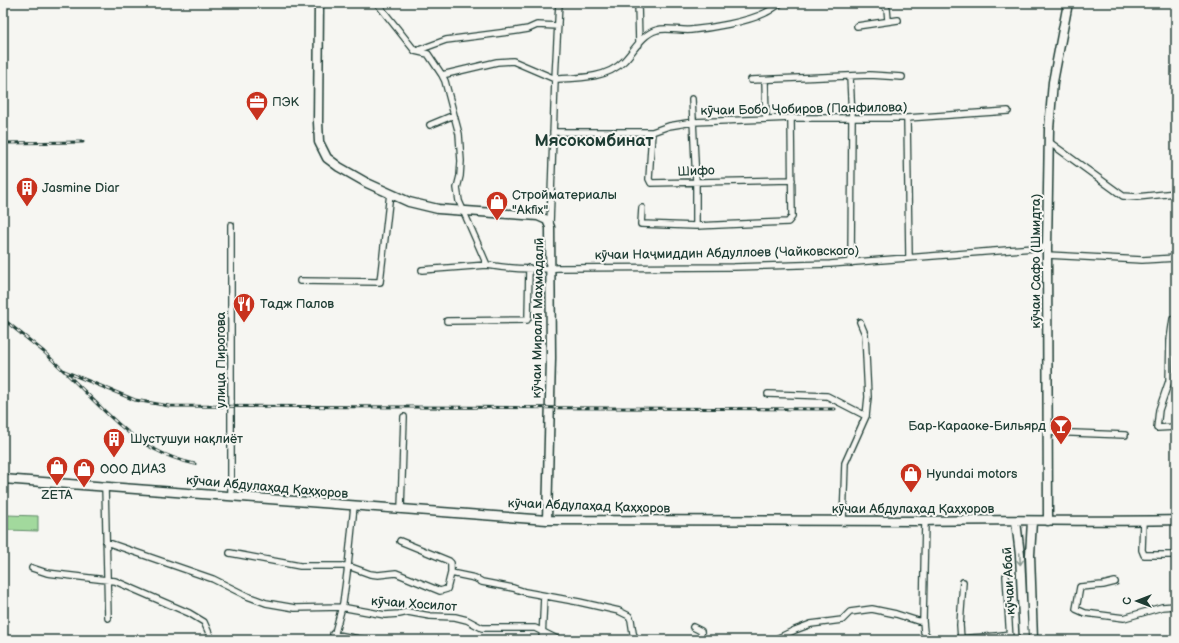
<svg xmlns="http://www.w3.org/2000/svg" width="1179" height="643" font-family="'Balsamiq Sans',sans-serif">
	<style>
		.pitch { fill: #a2d99d; stroke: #608b68 }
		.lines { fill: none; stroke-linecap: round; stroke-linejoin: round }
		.street-casing { stroke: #1f3d34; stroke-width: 8 }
		.secondary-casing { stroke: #1f3d34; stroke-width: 11 }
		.street { stroke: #f6f6f2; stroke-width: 5.5 }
		.secondary { stroke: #f6f6f2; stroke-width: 8 }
		.rail-casing { stroke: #1f3d34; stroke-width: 3 }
		.rail { stroke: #f6f6f2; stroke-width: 1.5; stroke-dasharray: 4.5; stroke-linecap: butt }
		.oneway { stroke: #8a9a93 }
		.labels { text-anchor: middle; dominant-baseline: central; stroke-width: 4; stroke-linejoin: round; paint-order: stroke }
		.poi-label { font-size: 13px; fill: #1f3d34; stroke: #f6f6f2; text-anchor: start }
		.street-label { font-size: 13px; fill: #1f3d34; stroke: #f6f6f2 }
		.district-label { font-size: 17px; font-weight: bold; fill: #1f3d34; stroke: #f6f6f2 }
	</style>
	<rect width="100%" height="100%" fill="#f6f6f2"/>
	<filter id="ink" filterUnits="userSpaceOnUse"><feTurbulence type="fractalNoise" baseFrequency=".025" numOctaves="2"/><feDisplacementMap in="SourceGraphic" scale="8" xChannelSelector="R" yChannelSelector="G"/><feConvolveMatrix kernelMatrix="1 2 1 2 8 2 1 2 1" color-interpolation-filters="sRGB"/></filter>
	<g filter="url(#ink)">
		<path class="pitch" d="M 7,515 L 38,516 L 38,531 L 7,530 Z"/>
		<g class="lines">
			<g class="street-casing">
				<path id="street" d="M 377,3 L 415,51 L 428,54 L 442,75 L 497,62 L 513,61 L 555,79 L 550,224
					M 559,3 L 555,79 C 579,78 606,79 624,61 C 634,51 642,34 657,30 C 666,27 681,31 691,30 C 711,28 747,22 765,13 C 771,10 776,6 781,3
					M 638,3 L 639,44
					M 881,3 L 887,9 L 888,20
					M 857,26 L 898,20
					M 416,51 L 446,40 L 516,31 L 528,29 L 537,25 L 558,26
					M 442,75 L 445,81 L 459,134 L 461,161 L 460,176 L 457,188 L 459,201 L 487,265 C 510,269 535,270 558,268 L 734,267 L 830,264 L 1047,247
					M 850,77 L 852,117 L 851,263
					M 751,80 L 870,75 L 902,77
					M 765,80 L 766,119
					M 692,99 L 696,182 L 696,226
					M 907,118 L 909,257
					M 430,125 L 454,115
					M 553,132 L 652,132 L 669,126 L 693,122 L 791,118 L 907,118 L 1008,111
					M 652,132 L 649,179 L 651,183 L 792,180
					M 1049,142 L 1123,196 L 1137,197 L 1176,193
					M 642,208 L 641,224 L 696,226 L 788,222 L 792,217 L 791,118
					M 1047,255 L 1142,260 L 1176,258
					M 422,270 L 487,265
					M 300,281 L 380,282 L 390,193
					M 1176,319 L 1173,319 L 1170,340 L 1169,381 L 1159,410 L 1157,428 L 1176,427
					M 447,321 L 527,320 L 528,318 L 529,268
					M 768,394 L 827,396 L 866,416
					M 1047,432 L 1125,435
					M 105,486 L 108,618
					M 231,495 L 231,225
					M 401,509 L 404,417
					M 843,521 L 845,463 L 866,416 L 868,397 L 865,334 L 860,322
					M 925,521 L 923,621 L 924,632 L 930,640
					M 1143,521 L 1142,550 L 1144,555 L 1176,555
					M 400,541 L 449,561 L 451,563 L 451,573 L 475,578 L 482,582 L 513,588 L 525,592 L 579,602 L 619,611 L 629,616 L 631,620 L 633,633 L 636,640
					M 106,542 L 213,579 L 247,596 L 266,603 L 295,608 L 341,607 L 385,615 L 399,614 L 408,612 L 430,616 L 455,617 L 467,620 L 482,628 L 535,628 L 559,640
					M 230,553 L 300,566 L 348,566 L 370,574 L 378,575 L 396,573 L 440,591 L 447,589 L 451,573
					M 32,568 L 47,573 L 115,581 L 189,613 L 204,622 L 212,640
					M 1006,576 L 1010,640
					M 1115,582 L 1103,585 L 1080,587 L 1076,609 L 1085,613 L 1124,618 L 1162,607 L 1176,606
					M 693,627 L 701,631 L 702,640
					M 333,634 L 364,640
					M 961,639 L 960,625 L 963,582
					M 333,640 L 343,603 L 348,566 L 354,506
					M 542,640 L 544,596
					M 774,640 L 795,630 L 811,624 L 842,620 L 850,612 L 872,609 L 896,614 L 918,621 L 923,621
					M 953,640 C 972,637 990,638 1009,634"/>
			</g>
			<g class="secondary-casing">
				<path id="secondary" d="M 319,3 L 318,122 L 319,142 L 327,158 L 339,167 L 367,183 L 409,202 L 438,209 L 538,216 L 547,220 L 550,227 L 551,358 L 547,520
					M 3,479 L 547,520 L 925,521 C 1009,519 1092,522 1176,520
					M 1016,521 L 1020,555 L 1024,640
					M 1032,521 L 1030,555 L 1033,640
					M 1048,521 L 1047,247 L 1049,129 L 1053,82 L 1068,3"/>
			</g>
			<use href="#street" class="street"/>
			<use href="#secondary" class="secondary"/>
			<g class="rail-casing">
				<path id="rail" d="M 3,143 L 83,142
					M 3,319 L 44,352 L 64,371 L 135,400 L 169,406 L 835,409
					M 68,375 C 92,398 124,434 152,448 C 165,455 181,461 195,464"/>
			</g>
			<use href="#rail" class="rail"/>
		</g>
		<defs><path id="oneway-shaft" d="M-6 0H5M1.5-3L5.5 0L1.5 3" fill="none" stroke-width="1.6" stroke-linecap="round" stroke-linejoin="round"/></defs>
		<use class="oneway" href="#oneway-shaft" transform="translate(1020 559) rotate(87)"/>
	</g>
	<defs>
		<g id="office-pin" transform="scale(1.15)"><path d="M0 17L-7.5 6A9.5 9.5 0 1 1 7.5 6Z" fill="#c8321e" stroke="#f6f6f2"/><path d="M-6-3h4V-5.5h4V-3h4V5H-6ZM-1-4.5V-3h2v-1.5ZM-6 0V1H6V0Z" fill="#fff"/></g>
		<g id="building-pin" transform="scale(1.15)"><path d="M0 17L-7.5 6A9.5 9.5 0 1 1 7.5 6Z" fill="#c8321e" stroke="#f6f6f2"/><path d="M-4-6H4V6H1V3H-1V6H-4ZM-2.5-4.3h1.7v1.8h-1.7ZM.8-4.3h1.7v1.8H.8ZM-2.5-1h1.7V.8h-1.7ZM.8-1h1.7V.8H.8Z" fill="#fff"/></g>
		<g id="shop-pin" transform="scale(1.15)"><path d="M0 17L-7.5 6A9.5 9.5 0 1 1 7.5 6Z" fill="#c8321e" stroke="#f6f6f2"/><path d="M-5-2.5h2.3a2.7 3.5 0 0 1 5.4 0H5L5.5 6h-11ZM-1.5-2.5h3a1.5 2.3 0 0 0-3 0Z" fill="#fff"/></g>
		<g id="restaurant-pin" transform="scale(1.15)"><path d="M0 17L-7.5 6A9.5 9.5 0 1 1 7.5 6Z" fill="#c8321e" stroke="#f6f6f2"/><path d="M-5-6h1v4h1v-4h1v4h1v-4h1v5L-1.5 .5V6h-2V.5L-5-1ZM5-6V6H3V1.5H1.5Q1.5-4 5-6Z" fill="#fff"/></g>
		<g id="bar-pin" transform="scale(1.15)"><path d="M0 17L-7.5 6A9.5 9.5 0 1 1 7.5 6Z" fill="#c8321e" stroke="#f6f6f2"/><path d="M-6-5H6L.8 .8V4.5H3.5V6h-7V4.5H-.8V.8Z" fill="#fff"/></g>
	</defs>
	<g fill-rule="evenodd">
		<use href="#office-pin" x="257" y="102"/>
		<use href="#building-pin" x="27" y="188"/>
		<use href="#shop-pin" x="497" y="202"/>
		<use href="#restaurant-pin" x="244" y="304"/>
		<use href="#bar-pin" x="1061" y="426"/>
		<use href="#building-pin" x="114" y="439"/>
		<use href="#shop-pin" x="57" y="467"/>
		<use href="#shop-pin" x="84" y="469"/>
		<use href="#shop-pin" x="911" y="474"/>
	</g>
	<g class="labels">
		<g class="poi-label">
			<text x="272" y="102">ПЭК</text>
			<text x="42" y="188">Jasmine Diar</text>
			<text x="512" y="195">Стройматериалы<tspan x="512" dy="15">"Akfix"</tspan></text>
			<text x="260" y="304">Тадж Палов</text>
			<text x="1046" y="426" text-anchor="end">Бар-Караоке-Бильярд</text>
			<text x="130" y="439">Шустушуи нақлиёт</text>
			<text x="100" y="469">ООО ДИАЗ</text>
			<text x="926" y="474">Hyundai motors</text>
			<text x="57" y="495" text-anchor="middle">ZETA</text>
		</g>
		<g class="street-label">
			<text transform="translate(804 109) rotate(-1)">кӯчаи Бобо Ҷобиров (Панфилова)</text>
			<text transform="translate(696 171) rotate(-2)">Шифо</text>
			<text transform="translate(727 253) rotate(-1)">кӯчаи Наҷмиддин Абдуллоев (Чайковского)</text>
			<text transform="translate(1036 261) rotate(-90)">кӯчаи Сафо (Шмидта)</text>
			<text transform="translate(538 318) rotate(-89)">кӯчаи Миралӣ Маҳмадалӣ</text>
			<text transform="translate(221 360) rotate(-90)">улица Пирогова</text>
			<text transform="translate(267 487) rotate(5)">кӯчаи Абдулаҳад Қаҳҳоров</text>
			<text transform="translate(589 506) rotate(2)">кӯчаи Абдулаҳад Қаҳҳоров</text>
			<text x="913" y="509">кӯчаи Абдулаҳад Қаҳҳоров</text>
			<text transform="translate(1009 581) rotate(-93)">кӯчаи Абаӣ</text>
			<text transform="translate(414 604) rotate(4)">кӯчаи Хосилот</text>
		</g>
		<g class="district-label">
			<text x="594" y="141">Мясокомбинат</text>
		</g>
	</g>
	<rect width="1179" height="643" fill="none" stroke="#f6f6f2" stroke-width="16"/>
	<rect x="8" y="8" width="1163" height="627" fill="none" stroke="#1f3d34" stroke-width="1.5" filter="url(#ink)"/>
	<g transform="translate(1137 601) rotate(270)" stroke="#f6f6f2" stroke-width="3" paint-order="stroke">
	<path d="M0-3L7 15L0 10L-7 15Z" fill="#1f3d34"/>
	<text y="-6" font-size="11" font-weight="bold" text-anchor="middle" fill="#1f3d34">С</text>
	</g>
</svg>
